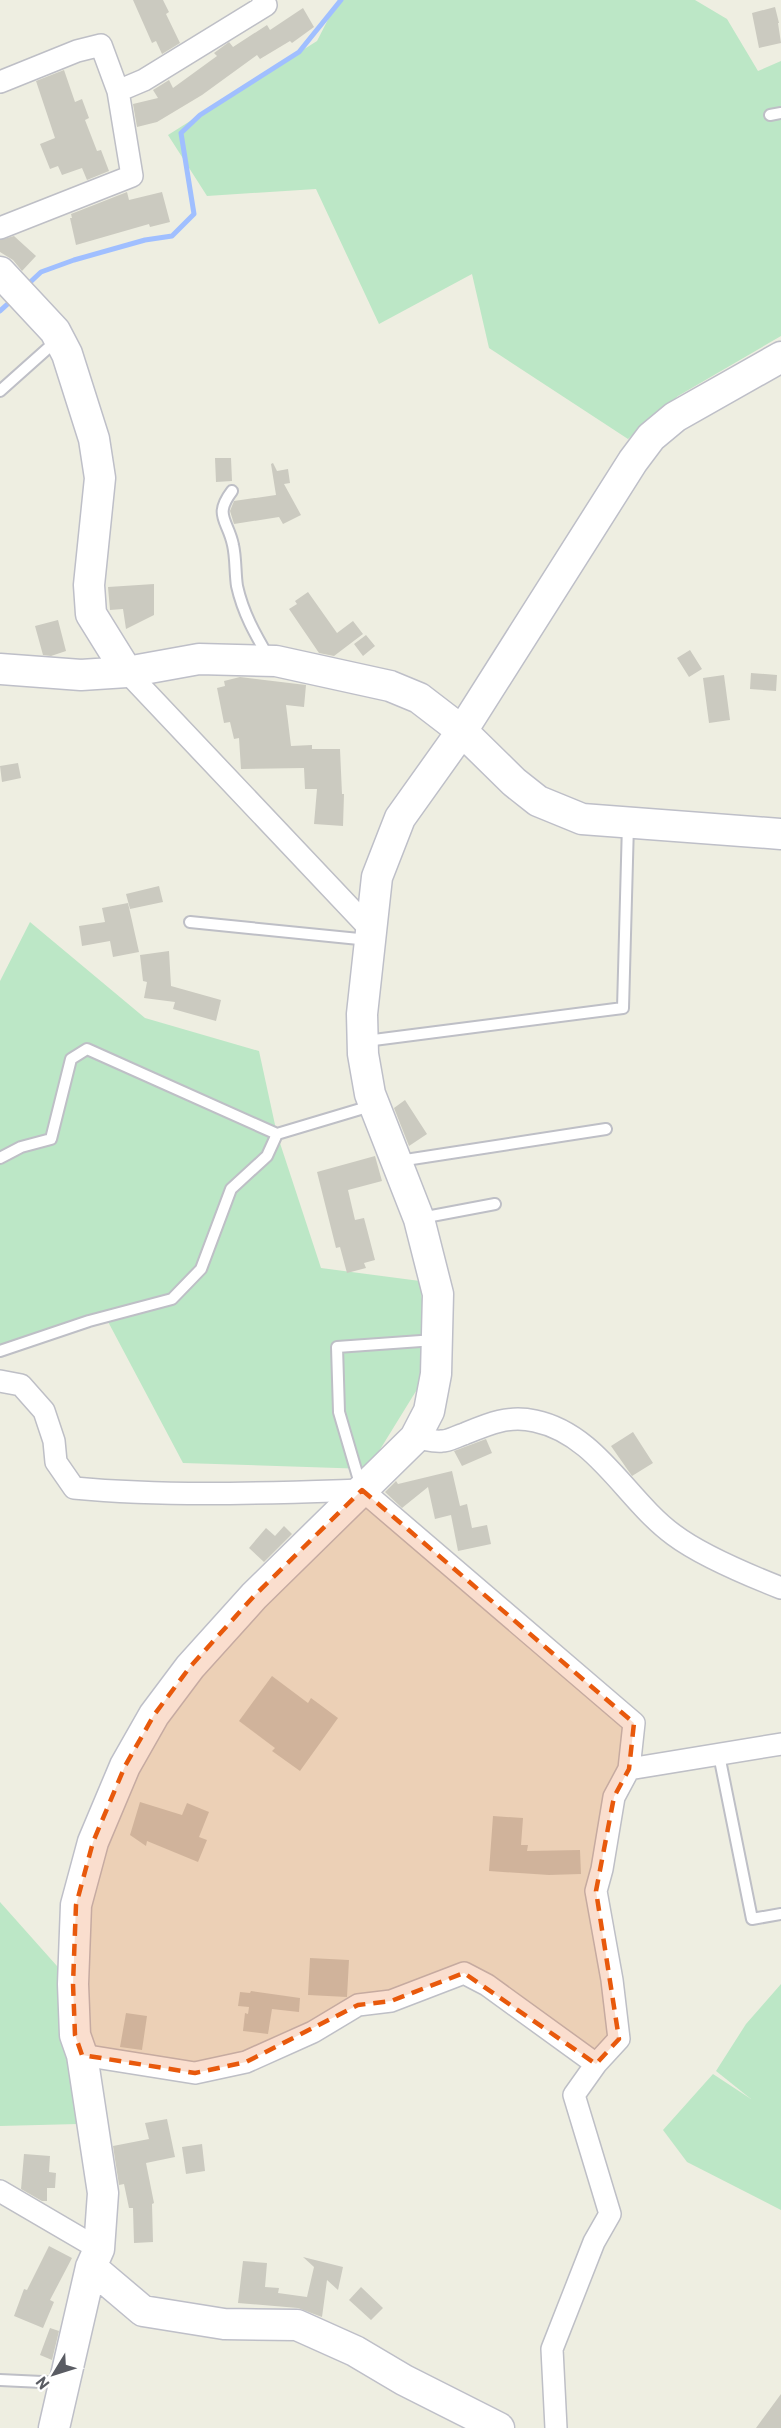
<svg xmlns="http://www.w3.org/2000/svg" width="781" height="2428" font-family="Barlow,sans-serif">
	<style>
		.green { fill: #bce7c6 }
		.lines { fill: none; stroke-linecap: round; stroke-linejoin: round }
		.stream { stroke: #a0bfff; stroke-width: 5 }
		.building { fill: #cbcac0 }
		.lane-casing { stroke: #bebfc6; stroke-width: 14 }
		.street-casing { stroke: #bebfc6; stroke-width: 24 }
		.secondary-casing { stroke: #bebfc8; stroke-width: 33 }
		.lane { stroke: #fff; stroke-width: 10 }
		.street { stroke: #fff; stroke-width: 21 }
		.secondary { stroke: #fff; stroke-width: 30 }
		.marked { fill: #e8590c; fill-opacity: 0.2; stroke: #e8590c; stroke-width: 4.5; stroke-dasharray: 12 8; stroke-linejoin: round }
	</style>
	<rect width="100%" height="100%" fill="#eeeee1"/>
	<path class="green" d="M 338,0 L 695,0 L 727,19 L 758,71 L 781,61 L 781,336 L 678,396 L 628,439 L 489,348 L 472,274 L 379,324 L 316,189 L 207,196 L 168,135 L 317,41 Z
		M 30,922 L 145,1018 L 259,1051 L 277,1134 L 321,1268 L 420,1281 L 429,1370 L 368,1469 L 183,1463 L 105,1316 L 0,1351 L 0,981 Z
		M 0,1902 L 73,1984 L 78,2124 L 0,2126 Z
		M 781,1984 L 781,2210 L 687,2162 L 663,2130 L 713,2074 L 751,2099 L 716,2071 L 746,2024 Z"/>
	<g class="lines">
		<path class="stream" d="M 25,287 L 41,272 L 74,260 L 145,240 L 172,236 L 194,214 L 181,133 L 200,115 L 299,52 L 341,0
			M 0,311 L 12,300"/>
	</g>
	<path class="building" d="M 133,0 L 163,0 L 169,12 L 166,14 L 180,43 L 162,54 L 156,41 L 152,43 Z
		M 775,7 L 779,23 L 778,23 L 781,43 L 759,48 L 752,13 Z
		M 303,8 L 314,27 L 292,43 L 290,41 L 260,59 L 257,55 L 202,95 L 157,122 L 137,127 L 133,104 L 158,98 L 153,90 L 169,80 L 173,88 L 217,56 L 214,53 L 229,42 L 233,47 L 267,25 L 270,30 Z
		M 64,70 L 75,102 L 82,99 L 89,118 L 85,120 L 97,151 L 101,150 L 109,171 L 87,180 L 82,168 L 62,175 L 58,166 L 50,169 L 40,144 L 55,138 L 36,81 Z
		M 127,192 L 129,200 L 162,192 L 170,222 L 150,227 L 149,224 L 76,245 L 70,218 L 72,218 L 71,214 Z
		M 14,236 L 36,256 L 22,271 L 13,260 L 0,252 L 0,240 Z
		M 215,458 L 231,458 L 232,481 L 216,482 Z
		M 273,463 L 277,471 L 288,469 L 290,483 L 284,484 L 301,515 L 283,524 L 279,517 L 234,524 L 230,511 L 234,501 L 276,495 L 271,464 Z
		M 154,584 L 154,615 L 126,629 L 123,609 L 110,610 L 108,587 Z
		M 308,592 L 337,633 L 353,621 L 363,634 L 334,656 L 319,653 L 289,609 L 297,604 L 295,601 Z
		M 58,620 L 66,651 L 51,656 L 43,655 L 35,626 Z
		M 366,635 L 375,646 L 363,656 L 354,644 Z
		M 690,650 L 702,669 L 689,677 L 677,658 Z
		M 751,673 L 777,675 L 776,691 L 750,689 Z
		M 724,675 L 730,720 L 709,723 L 703,678 Z
		M 240,677 L 306,685 L 304,707 L 286,705 L 291,746 L 312,745 L 312,749 L 340,749 L 342,794 L 344,794 L 343,826 L 314,824 L 317,789 L 305,789 L 304,768 L 241,769 L 239,738 L 234,739 L 230,722 L 224,723 L 217,688 L 225,686 L 224,681 Z
		M 18,763 L 21,778 L 2,782 L 0,766 Z
		M 159,886 L 163,902 L 130,909 L 126,894 Z
		M 128,903 L 139,952 L 113,957 L 110,941 L 82,946 L 79,926 L 105,922 L 102,908 Z
		M 169,951 L 171,986 L 221,1000 L 216,1021 L 173,1009 L 175,1002 L 144,998 L 147,982 L 143,981 L 140,955 Z
		M 405,1100 L 427,1134 L 409,1146 L 394,1108 Z
		M 375,1156 L 382,1181 L 348,1190 L 355,1220 L 364,1218 L 375,1260 L 364,1263 L 366,1268 L 347,1273 L 340,1247 L 336,1248 L 317,1172 Z
		M 633,1432 L 653,1463 L 632,1476 L 611,1446 Z
		M 486,1439 L 492,1453 L 462,1466 L 454,1451 Z
		M 452,1471 L 460,1506 L 467,1504 L 472,1528 L 487,1525 L 491,1544 L 458,1551 L 451,1515 L 435,1519 L 428,1487 L 402,1508 L 385,1492 L 396,1481 L 398,1484 Z
		M 284,1526 L 292,1534 L 264,1562 L 249,1548 L 266,1528 L 275,1536 Z
		M 272,1676 L 308,1703 L 311,1698 L 338,1718 L 300,1771 L 272,1751 L 275,1748 L 239,1721 Z
		M 140,1802 L 182,1815 L 187,1803 L 209,1812 L 199,1837 L 207,1840 L 198,1862 L 147,1841 L 146,1846 L 130,1835 Z
		M 493,1816 L 523,1818 L 521,1845 L 528,1845 L 527,1851 L 580,1850 L 581,1874 L 549,1875 L 489,1871 Z
		M 310,1958 L 349,1960 L 347,1997 L 308,1995 Z
		M 251,1991 L 300,1998 L 299,2012 L 272,2009 L 268,2034 L 243,2031 L 245,2013 L 248,2014 L 249,2007 L 238,2006 L 240,1992 L 250,1993 Z
		M 126,2013 L 147,2016 L 142,2050 L 120,2047 Z
		M 167,2119 L 175,2157 L 146,2163 L 154,2203 L 152,2204 L 153,2242 L 134,2243 L 133,2208 L 129,2208 L 124,2184 L 119,2185 L 113,2146 L 149,2139 L 145,2123 Z
		M 202,2144 L 205,2171 L 186,2174 L 182,2147 Z
		M 24,2154 L 50,2156 L 49,2172 L 56,2173 L 55,2188 L 47,2188 L 47,2201 L 42,2201 L 21,2189 Z
		M 49,2246 L 72,2258 L 50,2300 L 54,2302 L 43,2328 L 14,2316 L 24,2289 L 27,2290 Z
		M 303,2257 L 343,2267 L 338,2290 L 327,2280 L 322,2317 L 298,2308 L 238,2303 L 243,2261 L 267,2263 L 265,2287 L 279,2288 L 278,2293 L 307,2297 L 314,2267 Z
		M 361,2287 L 383,2308 L 371,2320 L 349,2300 Z
		M 50,2328 L 59,2331 L 52,2360 L 40,2355 Z
		M 781,2394 L 781,2428 L 756,2428 Z"/>
	<g class="lines">
		<g class="lane-casing">
			<path id="lane" d="M 770,115 L 781,113
				M 0,391 L 56,341
				M 232,491 C 213,516 228,520 233,545 C 236,558 235,573 237,586 C 243,613 255,634 269,658
				M 190,922 L 369,940
				M 366,1041 L 623,1008 L 628,824
				M 0,1158 L 21,1147 L 51,1139 L 71,1059 L 87,1049 L 277,1134 L 374,1105
				M 399,1161 L 606,1129
				M 421,1218 L 495,1204
				M 0,1351 L 89,1321 L 172,1299 L 201,1269 L 231,1189 L 267,1156 L 277,1134
				M 361,1487 L 339,1412 L 337,1347 L 435,1340
				M 719,1755 L 752,1919 L 781,1914
				M 0,2380 L 63,2383"/>
		</g>
		<g class="street-casing">
			<path id="street" d="M 0,82 L 77,51 L 101,45 L 118,91 L 132,176 L 0,228
				M 118,91 L 144,80 L 266,5 L 263,0
				M 127,672 L 371,930
				M 0,1381 L 21,1385 L 44,1411 L 54,1441 L 56,1462 L 74,1488 C 170,1497 266,1493 362,1490 L 634,1723 L 629,1769
				M 415,1438 C 424,1439 434,1442 442,1441 C 449,1441 457,1436 464,1434 C 488,1424 508,1415 535,1421 C 597,1434 626,1500 674,1535 C 702,1556 748,1575 781,1588
				M 82,2055 L 195,2073 L 246,2062 L 313,2032 L 358,2005 L 391,2001 L 464,1973 L 487,1985 L 596,2064
				M 0,2191 L 99,2249
				M 556,2428 L 552,2349 L 594,2242 L 610,2214 L 574,2095 L 596,2064 L 619,2039 L 612,1980 L 596,1891 L 602,1869 L 614,1797 L 629,1769 L 781,1744"/>
		</g>
		<g class="secondary-casing">
			<path id="secondary" d="M 0,272 L 55,331 L 67,354 L 94,439 L 100,478 L 89,585 L 91,614 L 127,672
				M 0,669 L 81,675 L 127,672 L 199,659 L 276,661 L 390,686 L 419,698 L 462,731 L 514,782 L 538,801 L 582,819 L 781,834
				M 91,2267 L 143,2311 L 224,2324 L 297,2325 L 355,2351 L 404,2380 L 499,2428
				M 54,2428 L 91,2267 L 99,2249 L 103,2193 L 82,2055 L 75,2035 L 73,1984 L 76,1905 L 93,1842 L 125,1766 L 154,1715 L 190,1667 L 254,1596 L 415,1438 L 429,1411 L 436,1374 L 438,1294 L 419,1219 L 370,1094 L 363,1054 L 362,1014 L 377,877 L 400,818 L 462,731 L 633,461 L 651,437 L 675,417 L 781,357"/>
		</g>
		<use href="#lane" class="lane"/>
		<use href="#street" class="street"/>
		<use href="#secondary" class="secondary"/>
	</g>
	<path class="marked" d="M 362,1490 L 634,1723 L 629,1769 L 614,1797 L 596,1891 L 619,2039 L 596,2064 L 464,1973 L 391,2001 L 358,2005 L 246,2062 L 195,2073 L 82,2055 L 75,2035 L 73,1984 L 76,1905 L 93,1842 L 125,1766 L 154,1715 L 190,1667 L 254,1596 Z"/>
	<g transform="translate(54 2374) rotate(232)" stroke="#ffffff" stroke-width="4.5" paint-order="stroke">
	<path d="M0-4.5L10 22L0 15L-10 22Z" fill="#5a5c63"/>
	<text y="-9" font-size="16" font-weight="bold" text-anchor="middle" fill="#5a5c63">N</text>
	</g>
</svg>
